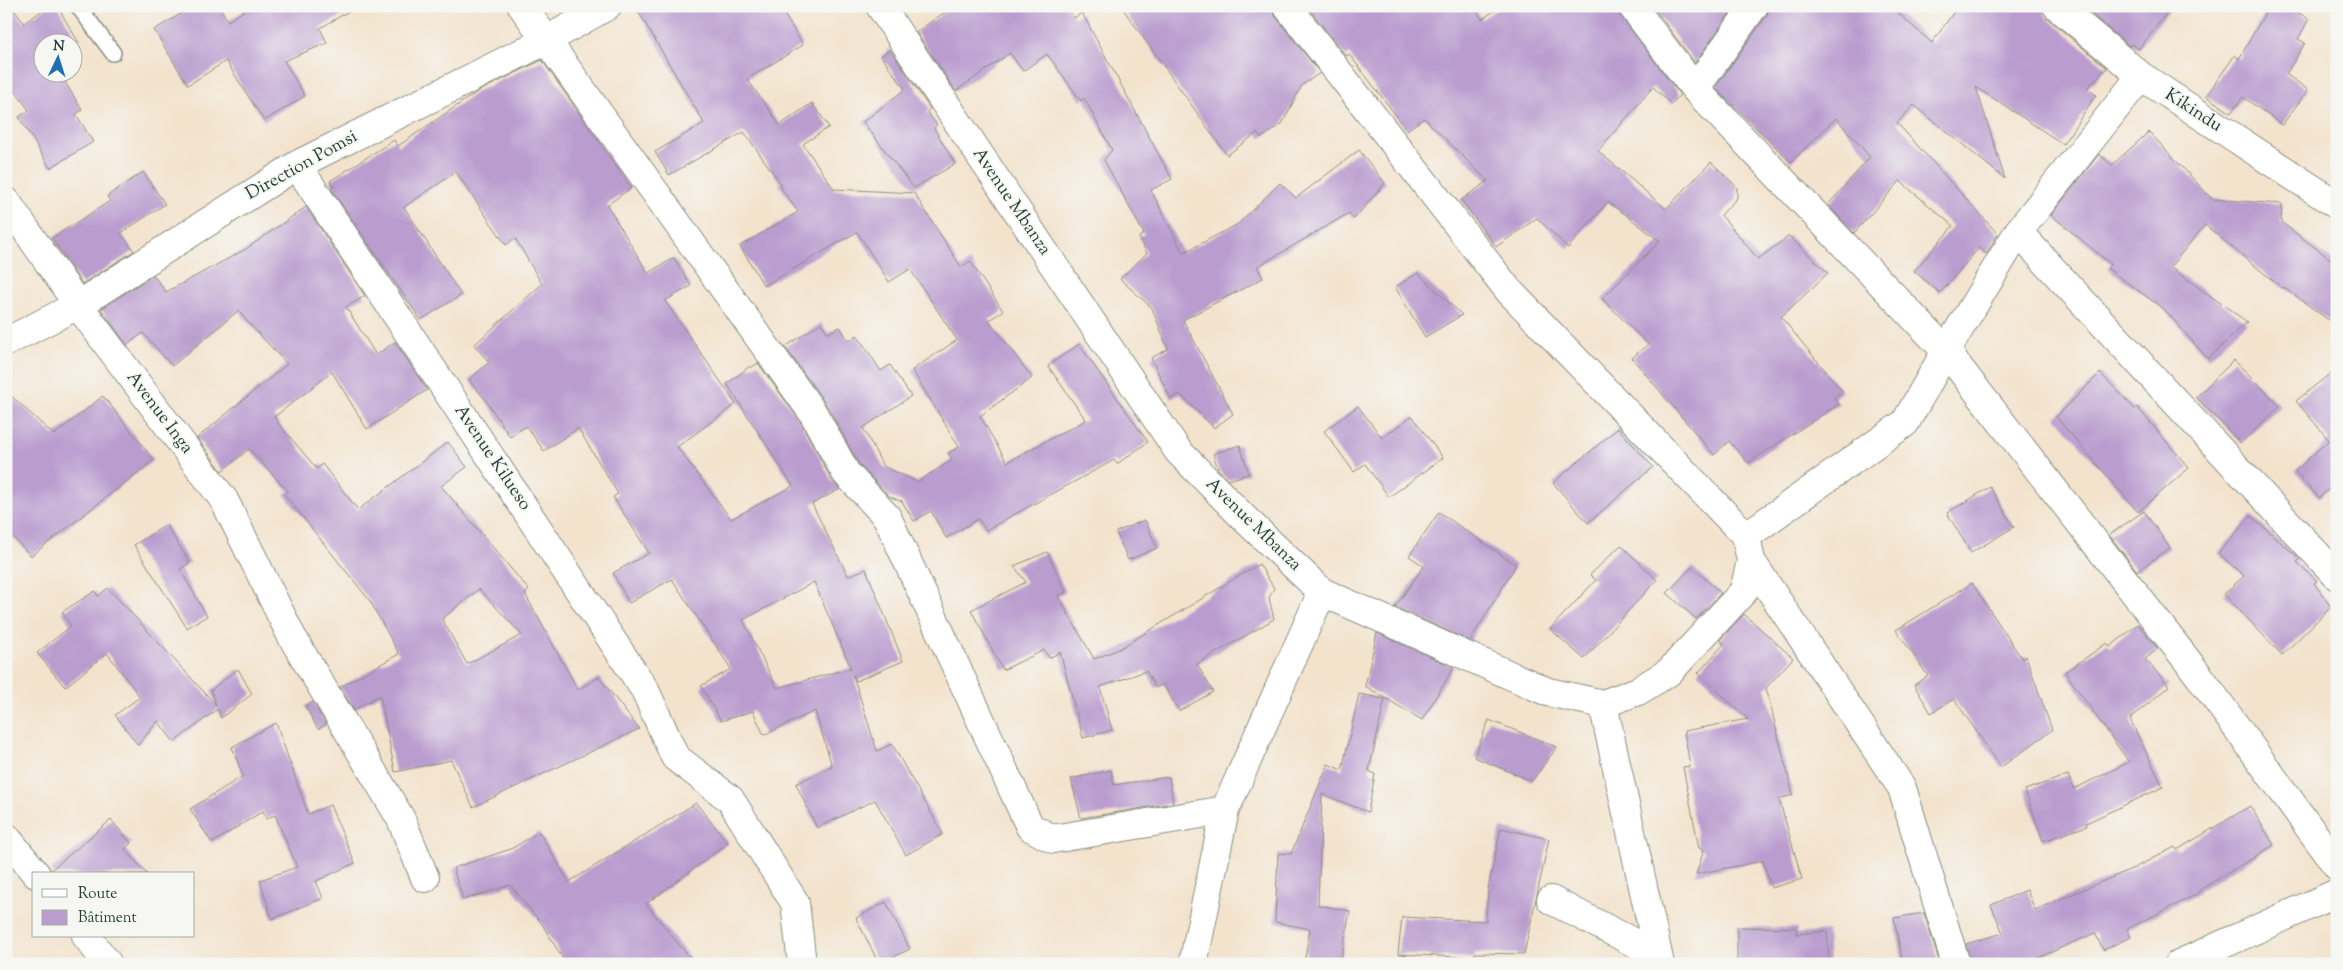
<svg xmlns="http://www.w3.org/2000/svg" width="2343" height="970" font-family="'Sorts Mill Goudy',serif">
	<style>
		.building { fill: #ba9ccf; fill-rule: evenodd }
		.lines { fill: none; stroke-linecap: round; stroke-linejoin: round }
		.lane-casing { stroke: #899080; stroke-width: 18 }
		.street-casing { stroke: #899080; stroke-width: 30 }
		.lane { stroke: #fff; stroke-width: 15 }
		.street { stroke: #fff; stroke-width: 28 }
		.labels { text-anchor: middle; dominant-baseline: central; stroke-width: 4; stroke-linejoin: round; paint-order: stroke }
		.street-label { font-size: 18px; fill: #1f3d34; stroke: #f6f6f2 }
	</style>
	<rect width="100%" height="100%" fill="#f6f6f2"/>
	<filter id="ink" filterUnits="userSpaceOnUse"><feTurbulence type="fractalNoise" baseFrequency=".02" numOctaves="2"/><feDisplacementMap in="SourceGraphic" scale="10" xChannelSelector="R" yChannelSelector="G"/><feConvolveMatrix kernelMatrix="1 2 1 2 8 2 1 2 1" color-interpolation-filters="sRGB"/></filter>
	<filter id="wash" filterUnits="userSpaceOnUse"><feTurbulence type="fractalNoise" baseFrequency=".0096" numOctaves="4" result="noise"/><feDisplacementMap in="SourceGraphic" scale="20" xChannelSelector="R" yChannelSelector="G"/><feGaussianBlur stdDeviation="1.12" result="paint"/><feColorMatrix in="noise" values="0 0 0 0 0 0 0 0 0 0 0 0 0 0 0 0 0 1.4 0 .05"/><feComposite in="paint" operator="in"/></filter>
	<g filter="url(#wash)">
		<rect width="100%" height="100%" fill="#f3e3cd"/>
		<g id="blocks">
			<path class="building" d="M 6,6 L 11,6 L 24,23 L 49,6 L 57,6 L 79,43 L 72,46 L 72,42 L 42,42 L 42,72 L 59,72 L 82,110 L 76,114 L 93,142 L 50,168 L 19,117 L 29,110 L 6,79 Z
				M 194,6 L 219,6 L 228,21 L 251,6 L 358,6 L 320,28 L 327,43 L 284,61 L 305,96 L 264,121 L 226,61 L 188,85 L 154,30 Z
				M 635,6 L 779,6 L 803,45 L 747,79 L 780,125 L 812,103 L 829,127 L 803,144 L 834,189 L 914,193 L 961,267 L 970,261 L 1003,311 L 989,320 L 1032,378 L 980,416 L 1007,462 L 1086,420 L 1048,366 L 1079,344 L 1148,442 L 1117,464 L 1114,460 L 986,530 L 978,519 L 946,538 L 931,511 L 914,521 L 901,500 L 902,502 L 889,496 L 859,464 L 826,404 L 785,347 L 821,323 L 828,333 L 840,327 L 849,341 L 857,335 L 881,371 L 890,365 L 911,396 L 863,428 L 883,466 L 917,482 L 952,460 L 948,453 L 959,447 L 912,370 L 957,340 L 910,269 L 889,282 L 857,232 L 764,286 L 740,246 L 798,212 L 779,185 L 781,184 L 744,132 L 669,175 L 655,152 L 704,123 Z
				M 954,6 L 1066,6 L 1074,18 L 1082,13 L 1172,179 L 1151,190 L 1183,253 L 1238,224 L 1280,183 L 1296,198 L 1359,150 L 1385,183 L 1354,219 L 1349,213 L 1257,267 L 1263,278 L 1183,320 L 1233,414 L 1214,428 L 1180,394 L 1171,399 L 1151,358 L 1168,349 L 1152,308 L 1120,279 L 1147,253 L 1139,237 L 1144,234 L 1104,160 L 1112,150 L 1084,98 L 1081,101 L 1047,54 L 1023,71 L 1010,53 L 956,91 L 916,32 Z
				M 1121,6 L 1272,6 L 1275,16 L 1320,73 L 1302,85 L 1282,124 L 1261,138 L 1257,133 L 1227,155 Z
				M 1307,6 L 1473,6 L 1482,19 L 1502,6 L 1617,6 L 1620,15 L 1680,95 L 1671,104 L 1653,87 L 1598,151 L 1666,209 L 1711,162 L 1737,187 L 1737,198 L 1721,215 L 1758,259 L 1789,236 L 1828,273 L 1781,317 L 1842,391 L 1834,398 L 1839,404 L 1748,463 L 1729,441 L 1714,455 L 1632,358 L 1648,344 L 1602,299 L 1660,241 L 1627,216 L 1629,213 L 1626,215 L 1608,202 L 1568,248 L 1537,218 L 1496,247 L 1461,200 L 1488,181 L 1424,118 L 1407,130 L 1349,54 L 1346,56 Z
				M 1652,6 L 1735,6 L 1695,63 Z
				M 1769,6 L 1890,6 L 1932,43 L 1958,6 L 2042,6 L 2047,18 L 2107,68 L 2087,88 L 2096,95 L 2063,144 L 1976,87 L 2005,179 L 1914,105 L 1897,123 L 1998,234 L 1986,254 L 1979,248 L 1940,293 L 1914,271 L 1953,226 L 1900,181 L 1854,233 L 1828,205 L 1870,157 L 1836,118 L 1791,162 L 1715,88 L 1767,15 Z
				M 2082,6 L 2172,6 L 2139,49 L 2132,44 L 2129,46 Z
				M 2269,6 L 2287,6 L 2309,19 L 2298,39 L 2305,43 L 2286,74 L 2308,90 L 2282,125 L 2243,97 L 2231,113 L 2206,96 L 2235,55 L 2239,59 Z
				M 890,49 L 930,109 L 927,112 L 937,125 L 934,128 L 955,164 L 914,188 L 863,122 L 905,89 L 881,56 Z
				M 542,60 L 631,188 L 607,205 L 648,273 L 674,258 L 691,286 L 665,301 L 736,404 L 677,447 L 731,519 L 793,486 L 727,384 L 750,366 L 751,368 L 758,363 L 800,421 L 832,481 L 840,489 L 812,504 L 848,576 L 866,569 L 903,661 L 856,681 L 853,675 L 877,751 L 892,744 L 943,834 L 906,855 L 875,800 L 817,828 L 796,784 L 832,766 L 815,711 L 764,735 L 753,711 L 721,721 L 701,686 L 731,669 L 672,579 L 629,603 L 613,573 L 649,553 L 613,497 L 618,494 L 578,428 L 544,451 L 526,426 L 510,437 L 485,399 L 469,380 L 489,362 L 474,345 L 542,284 L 515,238 L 506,245 L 456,172 L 404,207 L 461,295 L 421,320 L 331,189 L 334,187 L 330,181 L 394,140 L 398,146 L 477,92 ZM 814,582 L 851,668 L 777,688 L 743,620 Z
				M 2149,132 L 2212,199 L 2282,204 L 2281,222 L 2337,264 L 2337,326 L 2283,287 L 2282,288 L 2205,225 L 2170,267 L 2247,322 L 2208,359 L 2165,310 L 2107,268 L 2111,264 L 2051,215 L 2099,154 L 2112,165 Z
				M 143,172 L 165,204 L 121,233 L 134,251 L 82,284 L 52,238 L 110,201 L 107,196 Z
				M 306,207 L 365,296 L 346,307 L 376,355 L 395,342 L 427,390 L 367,429 L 332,372 L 274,417 L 279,424 L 317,469 L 322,464 L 358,510 L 448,442 L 467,467 L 441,486 L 529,590 L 525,594 L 578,690 L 599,677 L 639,729 L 473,807 L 451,760 L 395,772 L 380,695 L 354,710 L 340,687 L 399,654 L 370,601 L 284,494 L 288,491 L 249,449 L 222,471 L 197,438 L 287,364 L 244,318 L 239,310 L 172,366 L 143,333 L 127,345 L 101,309 L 153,275 L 166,292 L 246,249 ZM 479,589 L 522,635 L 467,664 L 442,619 Z
				M 1418,273 L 1462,315 L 1425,337 L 1395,287 Z
				M 2234,360 L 2280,406 L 2241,443 L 2196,397 Z
				M 2337,368 L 2337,482 L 2319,498 L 2295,471 L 2329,440 L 2296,401 Z
				M 2100,373 L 2135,409 L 2137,407 L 2189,468 L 2138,512 L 2056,417 Z
				M 6,391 L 54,435 L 103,396 L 154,460 L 31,556 L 6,530 Z
				M 1358,406 L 1382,438 L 1412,416 L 1443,458 L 1389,497 L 1365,464 L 1354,472 L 1324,431 Z
				M 1618,428 L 1653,467 L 1588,523 L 1553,483 Z
				M 1240,445 L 1249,474 L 1228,480 L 1218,469 L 1213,454 Z
				M 1990,487 L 2014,527 L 1971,553 L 1947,513 Z
				M 2144,511 L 2170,548 L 2137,571 L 2109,535 Z
				M 1439,512 L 1516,565 L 1470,641 L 1395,607 L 1424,566 L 1409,556 Z
				M 2251,516 L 2300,559 L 2297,562 L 2317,581 L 2314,583 L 2331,607 L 2282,655 L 2224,594 L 2244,576 L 2218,553 Z
				M 1145,520 L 1157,548 L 1128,560 L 1116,532 Z
				M 166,525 L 190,563 L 180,569 L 207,616 L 187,628 L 134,545 Z
				M 1621,545 L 1657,580 L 1584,659 L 1550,629 L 1596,580 L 1590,575 Z
				M 1047,552 L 1066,592 L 1058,596 L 1094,659 L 1119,649 L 1259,564 L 1274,588 L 1269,598 L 1274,619 L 1197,664 L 1213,692 L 1179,711 L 1163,684 L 1156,688 L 1146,671 L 1100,687 L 1112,730 L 1083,738 L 1060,652 L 1049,658 L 1044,650 L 1003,670 L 971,610 L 1026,582 L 1014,566 Z
				M 1692,567 L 1721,593 L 1696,619 L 1667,593 Z
				M 1972,583 L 2022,659 L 2026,656 L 2052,730 L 2001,767 L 1954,699 L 1931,713 L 1914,685 L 1928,676 L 1896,630 Z
				M 108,588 L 216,705 L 211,690 L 238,669 L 252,694 L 221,718 L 218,709 L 174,742 L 158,721 L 138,745 L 115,715 L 140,697 L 107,653 L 65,687 L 37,653 L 71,626 L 62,612 L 95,591 L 98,596 Z
				M 1744,614 L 1793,658 L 1766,688 L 1793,795 L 1779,799 L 1802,879 L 1771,888 L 1763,861 L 1696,874 L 1704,850 L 1699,848 L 1683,767 L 1690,766 L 1684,731 L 1748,719 L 1698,673 L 1724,644 L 1720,640 Z
				M 2138,624 L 2158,649 L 2145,659 L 2169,686 L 2130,719 L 2163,787 L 2086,823 L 2087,826 L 2043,841 L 2025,790 L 2068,775 L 2074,789 L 2129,762 L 2065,672 L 2107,643 L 2110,647 Z
				M 1377,633 L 1454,667 L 1422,720 L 1365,686 Z
				M 1359,694 L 1385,699 L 1369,771 L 1375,774 L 1368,812 L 1322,794 L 1318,905 L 1350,911 L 1340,964 L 1304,964 L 1310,929 L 1275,922 L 1278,853 L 1291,854 L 1328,764 L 1342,770 Z
				M 313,702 L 326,725 L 318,729 L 305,706 Z
				M 1489,720 L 1557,747 L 1532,781 L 1474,757 Z
				M 276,723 L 308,814 L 330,805 L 355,863 L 316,881 L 323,898 L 272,919 L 260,880 L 297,867 L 275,815 L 266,819 L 263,811 L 212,843 L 190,809 L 243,776 L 232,747 Z
				M 1111,770 L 1114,785 L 1169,777 L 1173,803 L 1081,818 L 1071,779 Z
				M 696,803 L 728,843 L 646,904 L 695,964 L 566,964 L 542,924 L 510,885 L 463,900 L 453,868 L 511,849 L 539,832 L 569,882 Z
				M 2250,806 L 2274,845 L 2198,891 L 2199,893 L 2127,929 L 2131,937 L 2103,950 L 2095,933 L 2024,964 L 1971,964 L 1966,944 L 2003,933 L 1991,905 L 2027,890 L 2035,910 L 2134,868 L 2175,847 L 2177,850 Z
				M 111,820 L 131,843 L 125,849 L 147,874 L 51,874 L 51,870 Z
				M 1501,828 L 1549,839 L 1524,954 L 1475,953 L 1475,958 L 1398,954 L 1402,917 L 1486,921 L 1488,889 Z
				M 886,902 L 910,949 L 879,964 L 856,918 Z
				M 1924,913 L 1940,964 L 1903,964 L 1894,918 Z
				M 1737,927 L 1797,928 L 1796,934 L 1827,931 L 1829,961 L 1802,964 L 1737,964 Z"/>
		</g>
	</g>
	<g filter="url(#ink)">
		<use href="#blocks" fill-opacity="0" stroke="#899080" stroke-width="1"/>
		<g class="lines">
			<g class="lane-casing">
				<path id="lane" d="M 78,6 L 113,53"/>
			</g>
			<g class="street-casing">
				<path id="street" d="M 522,6 L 813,413 L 846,473 L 887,517 L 1030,827 L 1053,839 L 1225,810
					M 880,6 L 1178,451 L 1245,519 L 1322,592 L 1548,692 L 1603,704 L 1638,691 L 1669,672 L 1744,591 L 1751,561 L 1746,536
					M 1287,6 L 1509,291 L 1746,536 L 1905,423 L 1946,351 L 2018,232 L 2141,76
					M 1632,6 L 1695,89 L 1946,351 L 2200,677 L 2337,866
					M 2057,6 L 2141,76 L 2337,205
					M 1695,89 L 1754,6
					M 297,165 L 645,690 L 675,757 L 730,799 L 795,903 L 802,964
					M 6,201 L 78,305 L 224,500 L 292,637 L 401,819 L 425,878
					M 2018,232 L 2337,576
					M 6,342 L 78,305 L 297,165 L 547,40 L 607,6
					M 1751,561 L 1902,788 L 1956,964
					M 1603,704 L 1660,964
					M 6,837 L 36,874
					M 1551,900 L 1658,955
					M 86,936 L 108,964
					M 1193,964 L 1225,810 L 1322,592
					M 2179,964 L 2337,893"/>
			</g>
			<use href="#lane" class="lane"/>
			<use href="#street" class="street"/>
		</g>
	</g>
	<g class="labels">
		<g class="street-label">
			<text transform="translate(2193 111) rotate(33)">Kikindu</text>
			<text transform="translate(302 166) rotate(-29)">Direction Pomsi</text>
			<text transform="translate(1011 202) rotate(56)">Avenue Mbanza</text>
			<text transform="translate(159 413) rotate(53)">Avenue Inga</text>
			<text transform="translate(492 458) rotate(56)">Avenue Kilueso</text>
			<text transform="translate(1253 525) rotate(44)">Avenue Mbanza</text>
		</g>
	</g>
	<rect width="2343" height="970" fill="none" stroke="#f6f6f2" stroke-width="25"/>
	<rect x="32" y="872" width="162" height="65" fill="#f6f6f2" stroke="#a0aca6"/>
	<rect x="42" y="889" width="25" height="8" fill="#ffffff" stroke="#a0aca6"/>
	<text x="78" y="898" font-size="15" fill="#1f3d34">Route</text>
	<rect x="42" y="910" width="25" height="15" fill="#ba9ccf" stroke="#a0aca6"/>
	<text x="78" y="922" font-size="15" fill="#1f3d34">Bâtiment</text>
	<g transform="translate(58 58) rotate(4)"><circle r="24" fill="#f6f6f2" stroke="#a0aca6"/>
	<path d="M0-4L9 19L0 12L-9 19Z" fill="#1f6fb2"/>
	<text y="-8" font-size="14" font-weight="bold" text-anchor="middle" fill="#1f3d34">N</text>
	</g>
</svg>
